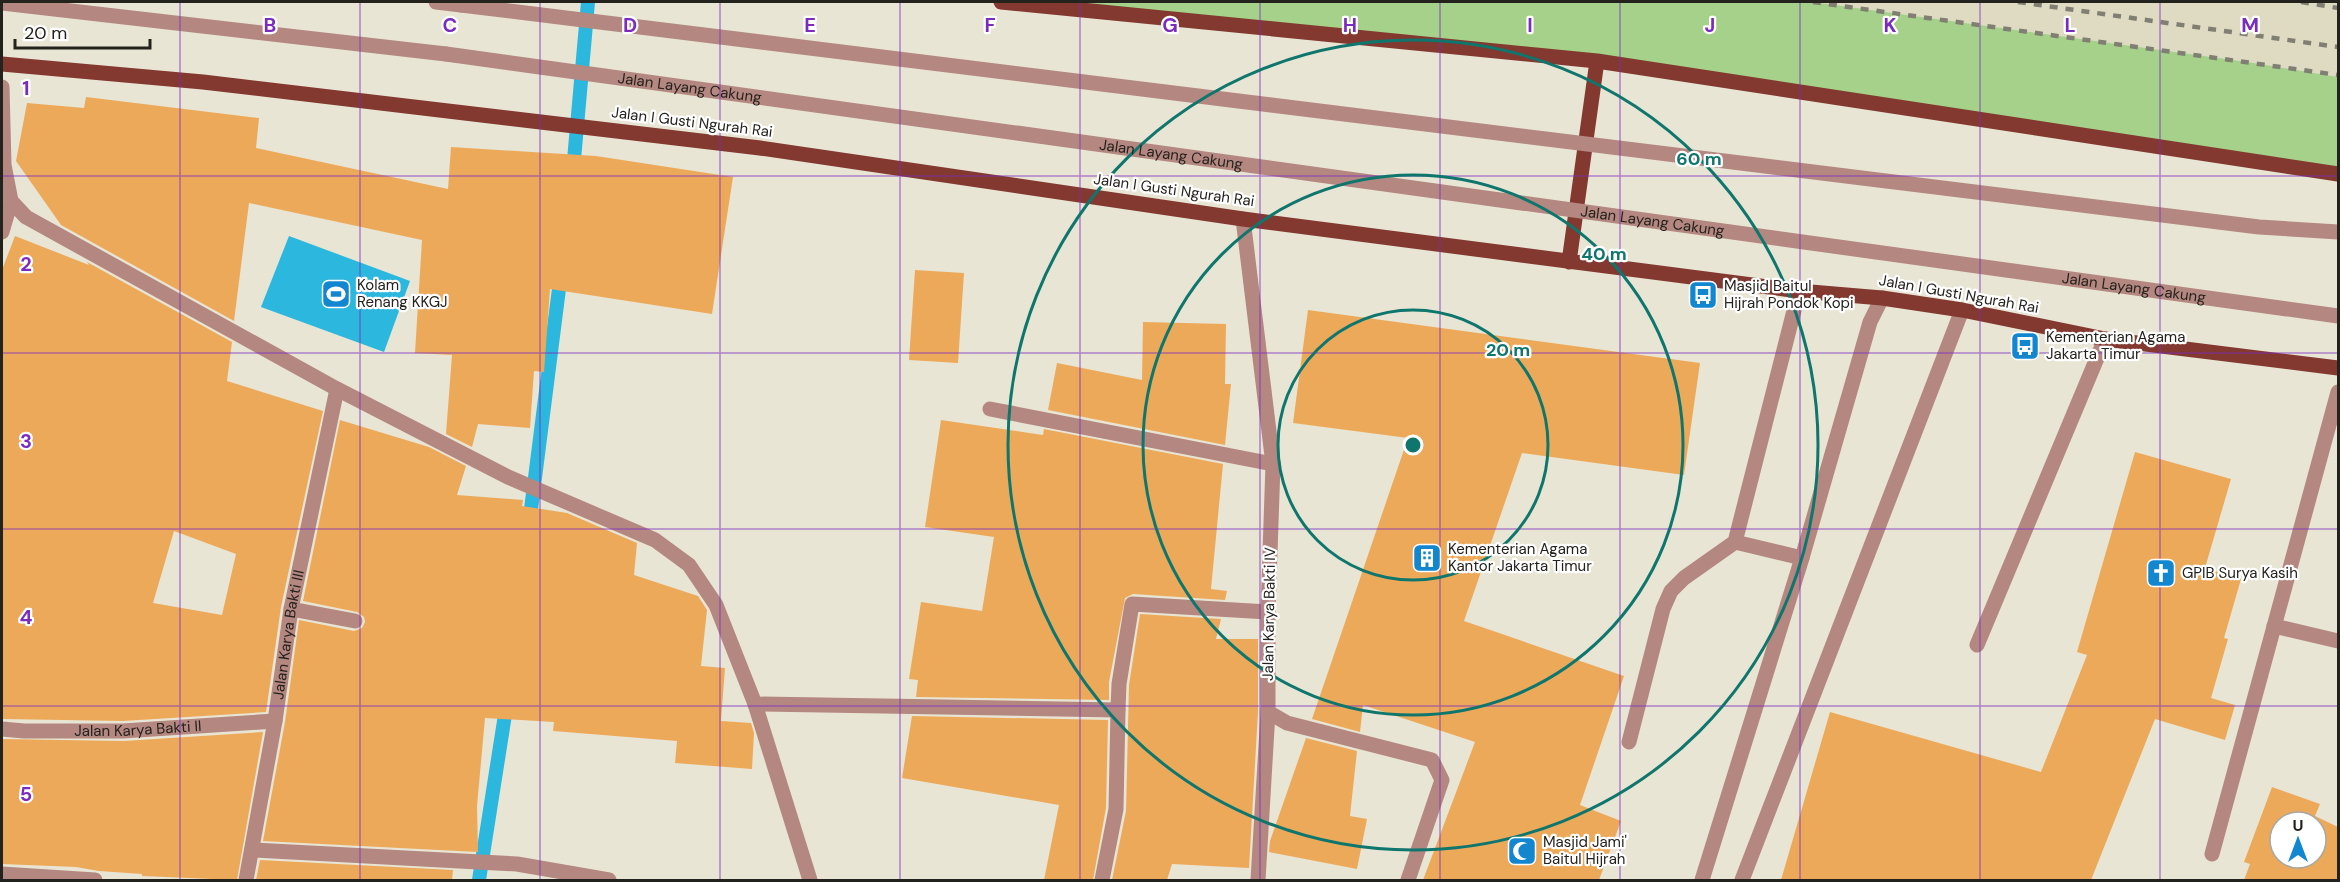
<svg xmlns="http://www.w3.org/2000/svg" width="2340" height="882" font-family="'DM Sans',sans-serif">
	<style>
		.built { fill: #dfdbc2 }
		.green { fill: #a5d18a }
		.water { fill: #2cb7de }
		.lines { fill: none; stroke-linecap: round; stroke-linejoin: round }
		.stream { stroke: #2cb7de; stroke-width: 14 }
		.building { fill: #eda95a; fill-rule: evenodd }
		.minor { stroke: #b48781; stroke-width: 15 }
		.major { stroke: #833830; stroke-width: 15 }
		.rail { stroke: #817f73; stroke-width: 4.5; stroke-dasharray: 8 8; stroke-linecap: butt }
		.minor-bridge { stroke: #b48781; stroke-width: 15 }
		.grid { fill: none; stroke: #7b2cbf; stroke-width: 1.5; stroke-opacity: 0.55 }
		.ring { fill: none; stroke: #0f766e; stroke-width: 3 }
		.labels { text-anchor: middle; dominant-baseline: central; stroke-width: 4.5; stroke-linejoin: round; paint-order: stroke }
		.street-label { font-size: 15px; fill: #24221c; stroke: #fff }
		.poi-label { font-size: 15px; fill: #24221c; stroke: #fff; text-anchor: start }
		.grid-label { font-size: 20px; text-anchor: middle; font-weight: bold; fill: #7b2cbf; stroke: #fff; stroke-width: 4.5; stroke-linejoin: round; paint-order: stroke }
		.centre { fill: #0f766e; stroke: #fff; stroke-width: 3 }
		.ring-label { font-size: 18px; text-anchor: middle; font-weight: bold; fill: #0f766e; stroke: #fff; stroke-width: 4.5; stroke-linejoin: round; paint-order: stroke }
	</style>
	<rect width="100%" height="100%" fill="#e8e5d4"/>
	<path class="built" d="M 1813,2 L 2338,2 L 2338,77 L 2248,62 Z"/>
	<path class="green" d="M 1001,2 L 1813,2 L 2248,62 L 2338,77 L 2338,174 L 1597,61 Z"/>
	<path class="water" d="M 289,236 L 410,281 L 384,352 L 261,307 Z"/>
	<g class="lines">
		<path class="stream" d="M 573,171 L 588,2
			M 529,525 L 561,273
			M 479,880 L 507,702"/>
	</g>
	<path class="building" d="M 86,97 L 259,118 L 256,148 L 448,189 L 451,147 L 596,156 L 733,177 L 712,314 L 550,289 L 544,372 L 534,371 L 530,428 L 478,424 L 472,447 L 446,434 L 452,355 L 415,353 L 422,240 L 249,203 L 234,321 L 61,225 L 16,161 L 27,103 L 84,108 Z
		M 15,236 L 89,265 L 87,262 L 232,342 L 227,381 L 323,411 L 281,607 L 266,712 L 123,721 L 2,719 L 2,270 ZM 174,531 L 236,554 L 222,615 L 153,603 Z
		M 915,270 L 964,273 L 958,363 L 909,360 Z
		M 1308,310 L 1700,363 L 1684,475 L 1522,453 L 1464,621 L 1624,676 L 1580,805 L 1621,821 L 1599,880 L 1423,880 L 1475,742 L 1363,705 L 1360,732 L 1312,719 L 1408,438 L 1293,423 Z
		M 1143,322 L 1226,324 L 1225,384 L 1231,384 L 1225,445 L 1048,410 L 1057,363 L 1142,380 Z
		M 340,420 L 429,447 L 466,466 L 457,495 L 523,500 L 522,506 L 567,513 L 637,543 L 634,575 L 698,596 L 707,610 L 701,666 L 725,668 L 721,721 L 751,723 L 754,733 L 752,769 L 675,763 L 677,741 L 553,731 L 554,722 L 485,718 L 477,806 L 478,852 L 263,841 L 285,722 L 299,620 L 354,631 L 362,628 L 365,622 L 364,617 L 357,612 L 303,601 Z
		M 941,420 L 1043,435 L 1044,429 L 1223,464 L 1211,589 L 1227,591 L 1225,600 L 1133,594 L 1125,598 L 1109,682 L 1109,700 L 916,697 L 918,680 L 909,679 L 921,602 L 982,611 L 994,537 L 925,527 Z
		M 2135,452 L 2231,479 L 2205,568 L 2241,579 L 2224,638 L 2228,639 L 2211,698 L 2235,705 L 2225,740 L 2155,719 L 2091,880 L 1781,880 L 1830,712 L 2041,772 L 2087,655 L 2077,652 Z
		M 1140,614 L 1221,619 L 1216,639 L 1258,639 L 1258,712 L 1249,868 L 1172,864 L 1167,880 L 1112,880 L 1126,811 L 1129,685 Z
		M 912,716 L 1108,720 L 1106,808 L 1093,880 L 1044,880 L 1059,805 L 902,778 Z
		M 263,732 L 237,880 L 142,876 L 142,874 L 99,871 L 76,867 L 2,864 L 2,739 L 124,741 Z
		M 1306,738 L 1357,751 L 1350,816 L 1367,819 L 1357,869 L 1269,852 L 1270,841 Z
		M 2272,787 L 2320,804 L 2315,816 L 2338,827 L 2338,880 L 2244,880 L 2250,864 L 2244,862 ZM 2280,822 L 2316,822 L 2316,858 L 2280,858 Z
		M 260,860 L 453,870 L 452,880 L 256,880 Z"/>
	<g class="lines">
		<g class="minor">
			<path d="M 436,2 L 461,5"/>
			<path d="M 2,3 L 446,54"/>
			<path d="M 2,87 L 4,165 L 11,201 L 2,232"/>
			<path d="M 11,201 L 26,217 L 337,389 L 508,477 L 655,540 L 689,565 L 716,605 L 755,704 L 810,880"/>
			<path d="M 1243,219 L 1273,464 L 1268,612 L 1268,712 L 1287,723 L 1432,760 L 1442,780 L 1408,880"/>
			<path d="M 990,409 L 1273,464"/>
			<path d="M 1735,542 L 1802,558 L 1870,322 L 1882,298"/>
			<path d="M 291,609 L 355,621"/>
			<path d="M 2274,626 L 2338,641"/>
			<path d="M 1977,645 L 2105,339"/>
			<path d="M 755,704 L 1118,710 L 1119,684 L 1132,604 L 1268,612"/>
			<path id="s1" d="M 2,729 L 24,731 L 123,731 L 275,721"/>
			<path d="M 1629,742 L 1663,609 L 1671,591 L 1684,578 L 1735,542 L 1799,291"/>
			<path d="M 252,850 L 517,864 L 609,880"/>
			<path d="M 2212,854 L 2338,392"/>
			<path d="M 2,874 L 95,880"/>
			<path id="s2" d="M 246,880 L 275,721 L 291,609 L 337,389"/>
			<path d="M 1102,880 L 1116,809 L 1118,710"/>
			<path d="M 1258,880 L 1268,712"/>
			<path d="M 1702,880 L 1802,558"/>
			<path d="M 1742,880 L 1962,310"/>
		</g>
		<path class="major" d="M 1001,2 L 1597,61 L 2338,174
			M 2,64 L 203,82 L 760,148 L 1243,219 L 1799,291 L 1882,298 L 1962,310 L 2105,339 L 2338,368
			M 1569,262 L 1597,61"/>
		<path class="rail" d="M 1813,2 L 2338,75
			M 2018,2 L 2338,47
			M 2301,2 L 2338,8"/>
		<g class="minor-bridge">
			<path d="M 461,5 L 2259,227 L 2338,232"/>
			<path id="s3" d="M 446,54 L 2338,316"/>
		</g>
	</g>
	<path class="grid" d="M 180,2 L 180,880M 360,2 L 360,880M 540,2 L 540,880M 720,2 L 720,880M 900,2 L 900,880M 1080,2 L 1080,880M 1260,2 L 1260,880M 1440,2 L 1440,880M 1620,2 L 1620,880M 1800,2 L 1800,880M 1980,2 L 1980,880M 2160,2 L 2160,880M 2,176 L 2338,176M 2,353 L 2338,353M 2,529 L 2338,529M 2,706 L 2338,706"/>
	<g class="ring">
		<circle cx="1413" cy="445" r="135"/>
		<circle cx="1413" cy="445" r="270"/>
		<circle cx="1413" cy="445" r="405"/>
	</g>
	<defs>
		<g id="stadium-square" transform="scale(1.5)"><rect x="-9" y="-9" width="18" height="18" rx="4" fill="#1287cf" stroke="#fff"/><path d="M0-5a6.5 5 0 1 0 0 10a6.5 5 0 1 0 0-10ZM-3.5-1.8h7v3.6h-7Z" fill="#fff"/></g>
		<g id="bus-square" transform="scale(1.5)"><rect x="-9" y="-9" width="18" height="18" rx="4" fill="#1287cf" stroke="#fff"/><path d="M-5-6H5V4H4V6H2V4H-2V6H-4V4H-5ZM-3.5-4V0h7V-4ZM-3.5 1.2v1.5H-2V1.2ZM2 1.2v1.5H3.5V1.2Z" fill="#fff"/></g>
		<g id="building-square" transform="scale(1.5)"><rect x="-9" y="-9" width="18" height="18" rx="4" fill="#1287cf" stroke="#fff"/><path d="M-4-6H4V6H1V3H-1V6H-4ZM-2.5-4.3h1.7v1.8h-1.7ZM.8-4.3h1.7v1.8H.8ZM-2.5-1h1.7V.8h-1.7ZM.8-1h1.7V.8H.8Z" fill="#fff"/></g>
		<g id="church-square" transform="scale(1.5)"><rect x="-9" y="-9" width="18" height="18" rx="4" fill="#1287cf" stroke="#fff"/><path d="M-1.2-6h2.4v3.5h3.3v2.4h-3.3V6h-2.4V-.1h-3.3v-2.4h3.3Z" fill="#fff"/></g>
		<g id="mosque-square" transform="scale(1.5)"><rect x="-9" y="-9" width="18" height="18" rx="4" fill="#1287cf" stroke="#fff"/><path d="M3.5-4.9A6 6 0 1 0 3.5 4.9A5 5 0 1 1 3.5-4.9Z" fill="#fff"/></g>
	</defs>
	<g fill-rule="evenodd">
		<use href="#stadium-square" x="336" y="294"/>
		<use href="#bus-square" x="1703" y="295"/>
		<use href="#bus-square" x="2025" y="346"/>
		<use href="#building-square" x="1427" y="558"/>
		<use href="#church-square" x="2161" y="573"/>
		<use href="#mosque-square" x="1522" y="851"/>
	</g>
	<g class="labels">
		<g class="street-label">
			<text stroke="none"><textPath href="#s3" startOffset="246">Jalan Layang Cakung</textPath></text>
			<text transform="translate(692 122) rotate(7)">Jalan I Gusti Ngurah Rai</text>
			<text stroke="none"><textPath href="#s3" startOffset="732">Jalan Layang Cakung</textPath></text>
			<text transform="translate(1174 190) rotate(8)">Jalan I Gusti Ngurah Rai</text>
			<text stroke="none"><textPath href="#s3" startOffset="1218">Jalan Layang Cakung</textPath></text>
			<text stroke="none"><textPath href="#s3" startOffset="1704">Jalan Layang Cakung</textPath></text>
			<text transform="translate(1959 294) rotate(10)">Jalan I Gusti Ngurah Rai</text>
			<text transform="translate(1269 614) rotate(-89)">Jalan Karya Bakti IV</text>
			<text stroke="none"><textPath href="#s2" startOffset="249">Jalan Karya Bakti III</textPath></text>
			<text stroke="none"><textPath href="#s1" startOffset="136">Jalan Karya Bakti II</textPath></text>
		</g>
		<g class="poi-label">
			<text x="357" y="285">Kolam<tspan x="357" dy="17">Renang KKGJ</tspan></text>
			<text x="1724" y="286">Masjid Baitul<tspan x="1724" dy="17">Hijrah Pondok Kopi</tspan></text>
			<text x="2046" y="337">Kementerian Agama<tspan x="2046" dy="17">Jakarta Timur</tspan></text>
			<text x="1448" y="549">Kementerian Agama<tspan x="1448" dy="17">Kantor Jakarta Timur</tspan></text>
			<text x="2182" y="573">GPIB Surya Kasih</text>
			<text x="1543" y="842">Masjid Jami'<tspan x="1543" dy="17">Baitul Hijrah</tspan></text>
		</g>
	</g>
	<g class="grid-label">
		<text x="270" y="32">B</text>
		<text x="450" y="32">C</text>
		<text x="630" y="32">D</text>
		<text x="810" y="32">E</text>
		<text x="990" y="32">F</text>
		<text x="1170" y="32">G</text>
		<text x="1350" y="32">H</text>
		<text x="1530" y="32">I</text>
		<text x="1710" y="32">J</text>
		<text x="1890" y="32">K</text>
		<text x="2070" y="32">L</text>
		<text x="2250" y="32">M</text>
		<text x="26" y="95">1</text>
		<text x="26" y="271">2</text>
		<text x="26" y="448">3</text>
		<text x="26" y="624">4</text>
		<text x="26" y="801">5</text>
	</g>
	<circle cx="1413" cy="445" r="9" class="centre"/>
	<g class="ring-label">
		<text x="1699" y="165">60 m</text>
		<text x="1604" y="260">40 m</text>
		<text x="1508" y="356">20 m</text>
	</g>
	<rect width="2340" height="882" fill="none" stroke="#24221c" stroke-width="6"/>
	<g transform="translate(2298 840)"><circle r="28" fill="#ffffff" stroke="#a7a7a4" stroke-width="1.5"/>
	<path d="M0-4.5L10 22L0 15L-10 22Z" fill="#1287cf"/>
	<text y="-9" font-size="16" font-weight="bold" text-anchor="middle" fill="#24221c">U</text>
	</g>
	<path d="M15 39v9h135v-9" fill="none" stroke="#24221c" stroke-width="3"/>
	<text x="24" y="39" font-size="18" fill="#24221c" stroke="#ffffff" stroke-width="4.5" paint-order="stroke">20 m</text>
</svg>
